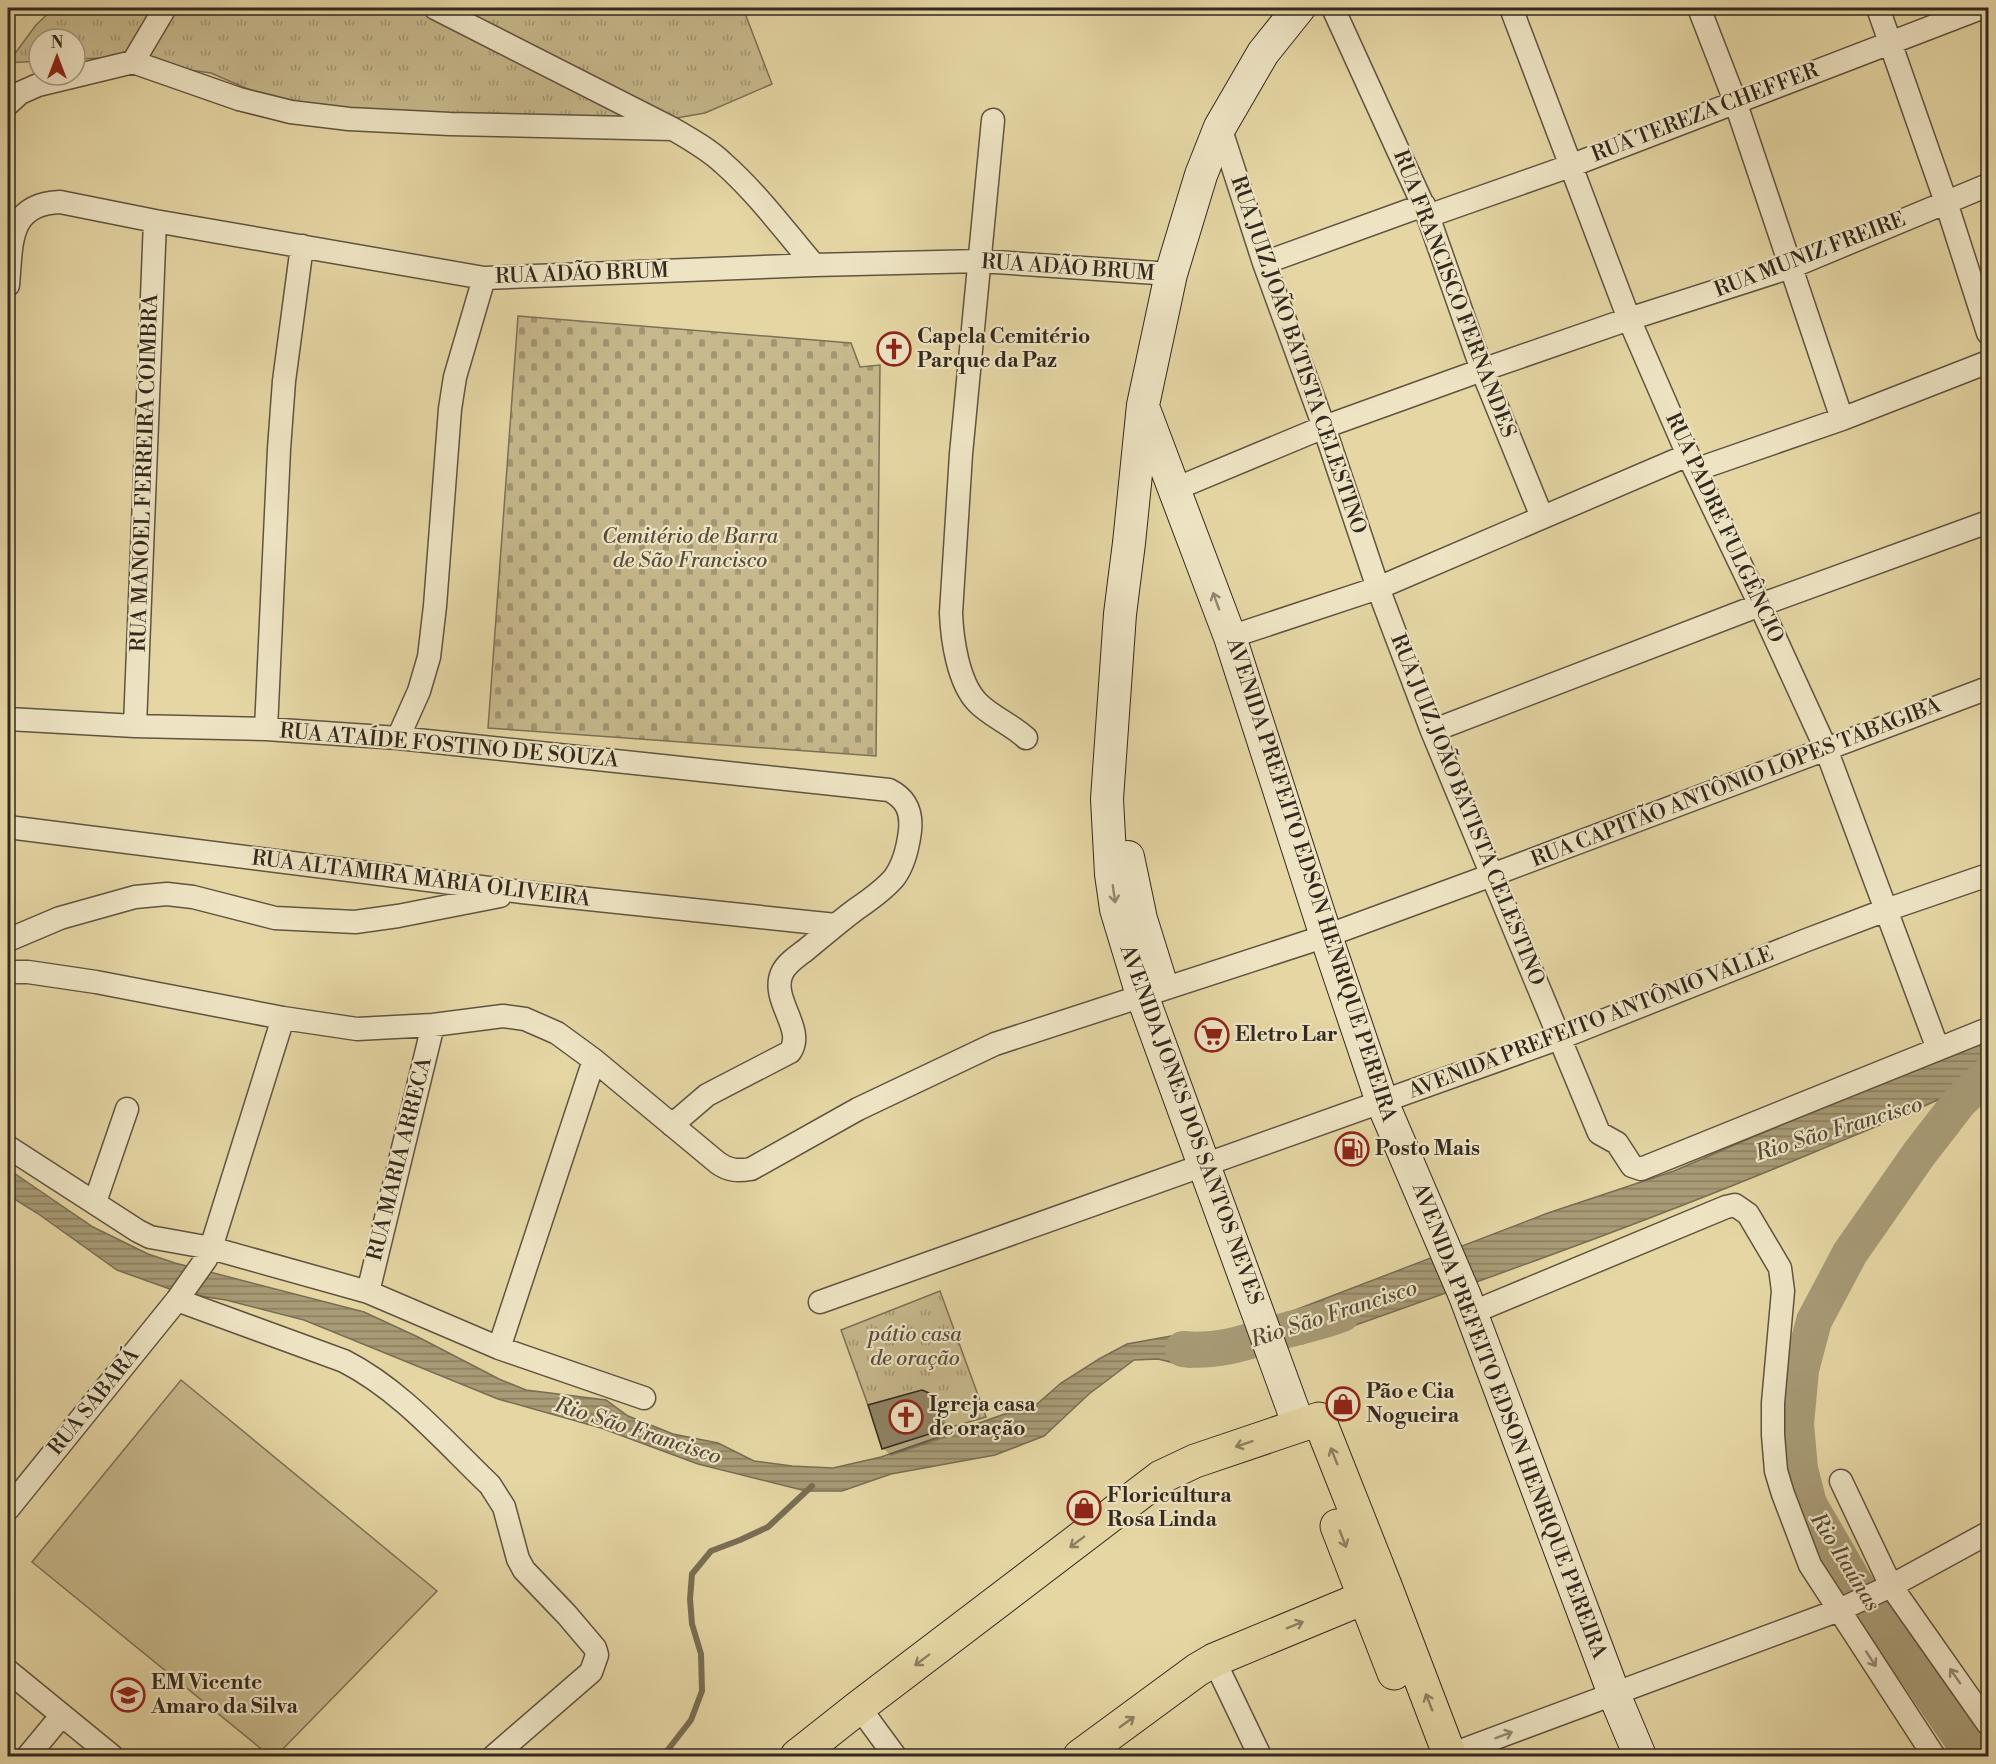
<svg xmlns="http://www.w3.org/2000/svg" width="1996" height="1764" font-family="'Libre Bodoni',serif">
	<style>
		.grass { fill: url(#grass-tufts); stroke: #7d7156; stroke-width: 1.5 }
		.cemetery { fill: url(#cemetery-stones); stroke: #7d7156; stroke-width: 1.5 }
		.pitch { fill: #c7b98d; stroke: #7d7156; stroke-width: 1.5 }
		.water { fill: url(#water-rules); stroke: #796d53; stroke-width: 1.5 }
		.shadow { fill: #0003 }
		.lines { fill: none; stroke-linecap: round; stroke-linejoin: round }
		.stream { stroke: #796d53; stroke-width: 6 }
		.river { stroke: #a89b76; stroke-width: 36 }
		.building { fill: #908364; stroke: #33291e; stroke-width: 1.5 }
		.street-casing { stroke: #605440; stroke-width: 25 }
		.secondary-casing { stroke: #33291e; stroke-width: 34 }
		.primary-casing { stroke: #33291e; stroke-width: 35 }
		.street { stroke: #eee4c4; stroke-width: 22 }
		.secondary { stroke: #eee4c4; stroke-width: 32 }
		.primary { stroke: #e5d6a4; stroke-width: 33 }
		.oneway { stroke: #908671 }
		.oneway2 { stroke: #8c8061 }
		.labels { text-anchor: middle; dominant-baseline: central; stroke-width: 4.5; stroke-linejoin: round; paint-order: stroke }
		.street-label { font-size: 21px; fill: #33291e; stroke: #eee4c4 }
		.poi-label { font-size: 21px; font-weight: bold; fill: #33291e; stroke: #eee4c4; text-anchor: start }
		.park-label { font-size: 21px; font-style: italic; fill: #584d3a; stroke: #eee4c4 }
		.water-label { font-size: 22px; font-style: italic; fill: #564b38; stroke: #eee4c4 }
	</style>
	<defs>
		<pattern id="grass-tufts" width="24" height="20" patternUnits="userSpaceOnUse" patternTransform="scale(1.5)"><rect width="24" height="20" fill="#c7b98d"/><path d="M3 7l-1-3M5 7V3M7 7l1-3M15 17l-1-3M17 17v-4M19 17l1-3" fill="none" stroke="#a29673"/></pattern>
		<pattern id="cemetery-stones" width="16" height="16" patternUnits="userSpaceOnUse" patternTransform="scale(1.5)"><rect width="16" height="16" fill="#c7b98d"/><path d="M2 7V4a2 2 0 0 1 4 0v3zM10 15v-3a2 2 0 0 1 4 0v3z" fill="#a29673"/></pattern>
		<pattern id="water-rules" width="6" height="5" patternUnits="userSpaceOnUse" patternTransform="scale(1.5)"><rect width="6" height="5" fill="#a89b76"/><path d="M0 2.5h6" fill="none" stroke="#897e60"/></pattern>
	</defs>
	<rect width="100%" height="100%" fill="#e5d6a4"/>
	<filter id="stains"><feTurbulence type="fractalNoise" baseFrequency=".00333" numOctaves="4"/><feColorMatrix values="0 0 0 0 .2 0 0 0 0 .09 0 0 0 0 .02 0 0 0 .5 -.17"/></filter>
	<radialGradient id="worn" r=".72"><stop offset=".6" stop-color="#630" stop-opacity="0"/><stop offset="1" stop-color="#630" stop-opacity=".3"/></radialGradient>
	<path class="grass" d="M 54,8 L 743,8 L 772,84 L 705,113 L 659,121 L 362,114 L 264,96 L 211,73 L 102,58 L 75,59 L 75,39 L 39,39 L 39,61 L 8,63 L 36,25 Z
		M 940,1291 L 986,1417 L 945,1429 L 929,1393 L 922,1390 L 868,1405 L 841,1330 Z"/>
	<path class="cemetery" d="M 518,316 L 851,343 L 860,367 L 880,365 L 876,756 L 488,728 Z"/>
	<path class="pitch" d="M 181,1380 L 437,1591 L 276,1756 L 270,1756 L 32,1562 Z"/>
	<path class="water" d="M 1988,1039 L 1988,1077 C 1932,1104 1875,1127 1817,1151 C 1648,1222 1475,1283 1302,1344 L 1290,1312 L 1548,1213 L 1674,1171 L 1855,1093 L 1963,1052 Z
		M 8,1169 L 93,1227 L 148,1254 L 175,1263 L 364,1312 L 418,1337 L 499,1379 L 526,1390 L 606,1400 L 628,1416 L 673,1434 L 718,1443 L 754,1461 L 792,1466 L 833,1468 L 881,1457 L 1002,1415 L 1037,1404 L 1061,1383 L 1099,1359 L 1127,1344 L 1171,1336 L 1195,1344 L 1228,1333 L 1234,1352 L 1190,1367 L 1158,1359 L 1134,1360 L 1089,1394 L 1044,1436 L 995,1455 L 891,1474 L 842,1491 L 806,1491 L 698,1464 L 601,1428 L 498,1399 L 304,1320 L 226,1300 L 181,1293 L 117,1270 L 37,1213 L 8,1195 Z"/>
	<path class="shadow" d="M 928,1394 L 937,1402 L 951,1436 L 891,1456 L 883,1448 Z"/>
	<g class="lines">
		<path class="stream" d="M 663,1756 L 691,1720 L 702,1691 L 701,1654 L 692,1624 L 690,1599 L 692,1574 L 711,1551 L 740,1540 L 768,1527 L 812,1486"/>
		<path class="river" d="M 1183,1349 C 1219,1353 1250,1341 1283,1331 C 1304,1325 1322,1322 1342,1314
			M 1973,1756 L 1853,1580 L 1809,1504 L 1800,1469 L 1796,1424 L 1801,1370 L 1814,1321 L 1850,1253 L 1919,1154 L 1960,1101 L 1988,1075"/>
	</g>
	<path class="building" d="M 922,1390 L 929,1393 L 945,1429 L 882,1449 L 868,1405 Z"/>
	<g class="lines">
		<g class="street-casing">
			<path id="street" d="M 435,8 L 673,129 C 690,139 708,149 723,163 C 757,193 785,231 814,265
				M 1333,8 L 1428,216 L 1482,370 L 1542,517
				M 1511,8 L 1629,319 L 1688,455 L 1760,605 L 1826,749 L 1938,1049
				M 1699,8 L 1735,101 L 1842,419
				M 1878,8 L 1946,202 L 1988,333
				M 133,62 L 165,8
				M 8,104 L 20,93 L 38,85 L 133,62 L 239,99 L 291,112 L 349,119 L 450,124 L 673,129
				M 993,120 L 961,454 L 951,613 C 952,639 958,682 977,702 C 990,716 1011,724 1026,738
				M 1220,127 L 1264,263 L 1324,427 L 1378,588 L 1432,731 L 1599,1133 L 1617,1143 L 1632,1166 L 1641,1169 L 1988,1029
				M 1428,216 L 1570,166 L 1981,8
				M 1264,263 L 1424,205
				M 8,285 C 12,244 7,204 60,202 L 155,221 L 484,278 L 814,265 L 980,261 L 1171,274
				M 1695,470 L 1842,419 L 1988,362
				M 1175,489 L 1324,427 L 1482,370 L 1629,319 L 1791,267 L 1988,185
				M 1230,637 L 1378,588 L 1688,455
				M 8,719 L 135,726 L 266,729 L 398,738 L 889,790 C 907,799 912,812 910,831 C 908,847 903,866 894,878 C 883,891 868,901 855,910 C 839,922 824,935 808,948 C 800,955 787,962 782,973 C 770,1000 806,1029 790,1052 L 707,1095 L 672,1125
				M 135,726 L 155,221
				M 266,729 L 279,449 L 284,381 L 302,246
				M 1432,731 L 1760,605 L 1988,522
				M 398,738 L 419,691 L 429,657 L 435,606 L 450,409 L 455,377 L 484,278
				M 8,827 L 522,892 L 836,925
				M 8,940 L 60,918 L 135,897 L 167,894 L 193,897 L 275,918 L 355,922 L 398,916 L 500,896
				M 8,972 L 28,972 L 96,982 L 283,1018 L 357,1029 L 433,1025 L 503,1016 L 525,1019 L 557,1033 L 594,1060 L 718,1163 C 729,1171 738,1171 751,1169 L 858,1109 L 995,1044 L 1326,936 L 1492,875 L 1988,688
				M 8,1147 L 138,1231 L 150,1237 L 211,1248 L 368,1292 L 499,1348 L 644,1398
				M 95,1202 L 127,1109
				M 368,1292 L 433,1025
				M 177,1300 L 344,1361 C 401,1390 444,1441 490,1485 L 504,1507 L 518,1559 L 524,1570 L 567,1615 L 595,1648 L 597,1655 L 591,1672 L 494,1756
				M 820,1302 L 1560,1038 L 1804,941 L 1886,910 L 1988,875
				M 1471,1313 L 1726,1207 L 1735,1205 L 1748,1214 L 1780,1268 L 1783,1291 L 1773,1403 L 1773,1435 L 1776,1471 L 1783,1494 L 1810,1565 L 1934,1756
				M 499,1348 L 594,1060
				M 1841,1481 L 1891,1586 L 1988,1724
				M 8,1509 L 177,1300 L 206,1259 L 211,1248 L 283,1018
				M 1214,1660 L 1260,1756
				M 8,1671 L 112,1756
				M 859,1707 L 895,1756
				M 28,1756 L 62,1715
				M 1447,1756 L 1839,1610 L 1891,1586 L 1988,1533"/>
		</g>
		<g class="secondary-casing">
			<path id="secondary" d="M 1145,412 L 1230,637 L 1326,936 L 1382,1102 L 1465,1296 L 1614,1694 L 1640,1756
				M 1128,857 L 1141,919 L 1160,980
				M 1299,1426 L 1142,995 L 1116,909 L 1111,874 L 1107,799 L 1120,614 L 1129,543 L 1143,405 L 1171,274 L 1201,175 L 1220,127 L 1263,53 L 1299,8"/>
		</g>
		<g class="primary-casing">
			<path id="primary" d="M 1337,1526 L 1394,1673
				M 797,1756 L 859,1707 L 1161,1477 L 1195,1461 L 1319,1419 L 1386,1588 L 1450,1756
				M 1080,1756 L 1197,1670 L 1214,1660 L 1385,1589"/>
		</g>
		<use href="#street" class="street"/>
		<use href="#secondary" class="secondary"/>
		<use href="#primary" class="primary"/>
	</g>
	<defs><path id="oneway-shaft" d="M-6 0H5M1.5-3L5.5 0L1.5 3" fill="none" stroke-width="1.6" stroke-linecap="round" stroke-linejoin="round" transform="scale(1.5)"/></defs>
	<g class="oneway">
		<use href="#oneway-shaft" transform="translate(1216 601) rotate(-110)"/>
		<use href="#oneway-shaft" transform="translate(1114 894) rotate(82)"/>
		<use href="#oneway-shaft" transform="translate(1871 1659) rotate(57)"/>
		<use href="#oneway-shaft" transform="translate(1955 1676) rotate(-125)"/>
		<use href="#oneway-shaft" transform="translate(1504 1735) rotate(-21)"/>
	</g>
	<g class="oneway2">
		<use href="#oneway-shaft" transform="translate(1244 1444) rotate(162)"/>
		<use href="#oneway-shaft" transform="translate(1334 1456) rotate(-112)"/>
		<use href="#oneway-shaft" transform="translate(1343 1539) rotate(69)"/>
		<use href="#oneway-shaft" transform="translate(1077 1542) rotate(143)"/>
		<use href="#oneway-shaft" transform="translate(1295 1625) rotate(-22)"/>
		<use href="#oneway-shaft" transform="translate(922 1660) rotate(143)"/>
		<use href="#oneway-shaft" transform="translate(1429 1702) rotate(-111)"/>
		<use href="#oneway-shaft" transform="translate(1127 1722) rotate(-36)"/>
	</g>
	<defs>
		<g id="church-ring" transform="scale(1.725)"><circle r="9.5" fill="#eee4c4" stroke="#8f2418" stroke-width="1.5"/><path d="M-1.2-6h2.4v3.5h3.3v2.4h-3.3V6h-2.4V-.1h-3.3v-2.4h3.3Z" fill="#8f2418"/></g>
		<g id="supermarket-ring" transform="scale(1.725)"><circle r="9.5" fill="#eee4c4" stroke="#8f2418" stroke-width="1.5"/><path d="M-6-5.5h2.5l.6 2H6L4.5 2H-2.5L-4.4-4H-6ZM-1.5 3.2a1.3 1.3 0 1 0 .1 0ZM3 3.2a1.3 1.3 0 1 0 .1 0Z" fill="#8f2418"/></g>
		<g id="fuel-ring" transform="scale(1.725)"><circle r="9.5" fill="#eee4c4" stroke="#8f2418" stroke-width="1.5"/><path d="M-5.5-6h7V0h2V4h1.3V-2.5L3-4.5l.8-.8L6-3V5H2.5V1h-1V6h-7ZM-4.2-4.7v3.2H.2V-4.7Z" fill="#8f2418"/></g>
		<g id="shop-ring" transform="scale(1.725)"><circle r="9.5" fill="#eee4c4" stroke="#8f2418" stroke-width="1.5"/><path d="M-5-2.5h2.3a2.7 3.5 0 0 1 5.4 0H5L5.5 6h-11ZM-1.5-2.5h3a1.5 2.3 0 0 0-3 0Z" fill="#8f2418"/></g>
		<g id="school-ring" transform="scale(1.725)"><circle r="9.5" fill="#eee4c4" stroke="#8f2418" stroke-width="1.5"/><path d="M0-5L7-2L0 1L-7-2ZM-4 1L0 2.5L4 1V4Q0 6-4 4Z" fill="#8f2418"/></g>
	</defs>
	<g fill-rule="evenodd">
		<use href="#church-ring" x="894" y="349"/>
		<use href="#supermarket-ring" x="1212" y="1035"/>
		<use href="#fuel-ring" x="1352" y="1149"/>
		<use href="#shop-ring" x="1343" y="1404"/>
		<use href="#church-ring" x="906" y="1417"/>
		<use href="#shop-ring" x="1084" y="1508"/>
		<use href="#school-ring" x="128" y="1695"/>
	</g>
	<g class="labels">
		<g class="street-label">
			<text transform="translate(1705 113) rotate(-21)">RUA TEREZA CHEFFER</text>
			<text transform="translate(1810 255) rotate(-21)">RUA MUNIZ FREIRE</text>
			<text transform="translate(1068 268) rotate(4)">RUA ADÃO BRUM</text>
			<text transform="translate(582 274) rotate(-2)">RUA ADÃO BRUM</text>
			<text transform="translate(1454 294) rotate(69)">RUA FRANCISCO FERNANDES</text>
			<text transform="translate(1298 355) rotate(71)">RUA JUIZ JOÃO BATISTA CELESTINO</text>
			<text transform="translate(145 473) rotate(-88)">RUA MANOEL FERREIRA COIMBRA</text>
			<text transform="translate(1724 528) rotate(65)">RUA PADRE FULGÊNCIO</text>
			<text transform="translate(449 746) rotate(5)">RUA ATAÍDE FOSTINO DE SOUZA</text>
			<text transform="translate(1736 783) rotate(-21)">RUA CAPITÃO ANTÔNIO LOPES TABAGIBA</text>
			<text transform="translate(1467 810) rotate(68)">RUA JUIZ JOÃO BATISTA CELESTINO</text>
			<text transform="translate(421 879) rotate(7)">RUA ALTAMIRA MARIA OLIVEIRA</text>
			<text transform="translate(1311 880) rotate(72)">AVENIDA PREFEITO EDSON HENRIQUE PEREIRA</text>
			<text transform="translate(1591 1023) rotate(-21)">AVENIDA PREFEITO ANTÔNIO VALLE</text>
			<text transform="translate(1191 1125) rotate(70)">AVENIDA JONES DOS SANTOS NEVES</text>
			<text transform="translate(400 1159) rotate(-76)">RUA MARIA ARRECA</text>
			<text transform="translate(94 1402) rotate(-51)">RUA SABARÁ</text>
			<text transform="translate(1509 1421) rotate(69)">AVENIDA PREFEITO EDSON HENRIQUE PEREIRA</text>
		</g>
		<g class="poi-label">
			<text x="917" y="337">Capela Cemitério<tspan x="917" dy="24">Parque da Paz</tspan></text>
			<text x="1235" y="1035">Eletro Lar</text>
			<text x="1375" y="1149">Posto Mais</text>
			<text x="1366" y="1392">Pão e Cia<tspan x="1366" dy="24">Nogueira</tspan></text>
			<text x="929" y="1405">Igreja casa<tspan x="929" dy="24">de oração</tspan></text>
			<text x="1107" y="1496">Floricultura<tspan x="1107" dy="24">Rosa Linda</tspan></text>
			<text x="151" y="1683">EM Vicente<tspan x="151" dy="24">Amaro da Silva</tspan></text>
		</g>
		<g class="park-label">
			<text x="690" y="537">Cemitério de Barra<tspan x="690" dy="24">de São Francisco</tspan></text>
			<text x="915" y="1335">pátio casa<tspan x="915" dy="24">de oração</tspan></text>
		</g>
		<g class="water-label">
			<text transform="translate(1839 1129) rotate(-17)">Rio São Francisco</text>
			<text transform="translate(1334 1314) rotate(-18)">Rio São Francisco</text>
			<text transform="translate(638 1431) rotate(18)">Rio São Francisco</text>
			<text transform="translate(1845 1562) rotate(58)">Rio Itaúnas</text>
		</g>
	</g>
	<rect width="1996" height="1764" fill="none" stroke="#e5d6a4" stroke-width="30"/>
	<rect x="9" y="9" width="1978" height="1746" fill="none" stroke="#33291e" stroke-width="3"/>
	<rect x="15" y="15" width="1966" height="1734" fill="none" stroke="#33291e" stroke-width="1.5"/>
	<g transform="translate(57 57)"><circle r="28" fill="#eee4c4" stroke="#a39982" stroke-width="1.5"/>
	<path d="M0-4.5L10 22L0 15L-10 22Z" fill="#8f2418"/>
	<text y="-9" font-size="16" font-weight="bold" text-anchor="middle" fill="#33291e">N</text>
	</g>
	<rect width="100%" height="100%" filter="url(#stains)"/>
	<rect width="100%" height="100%" fill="url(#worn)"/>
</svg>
